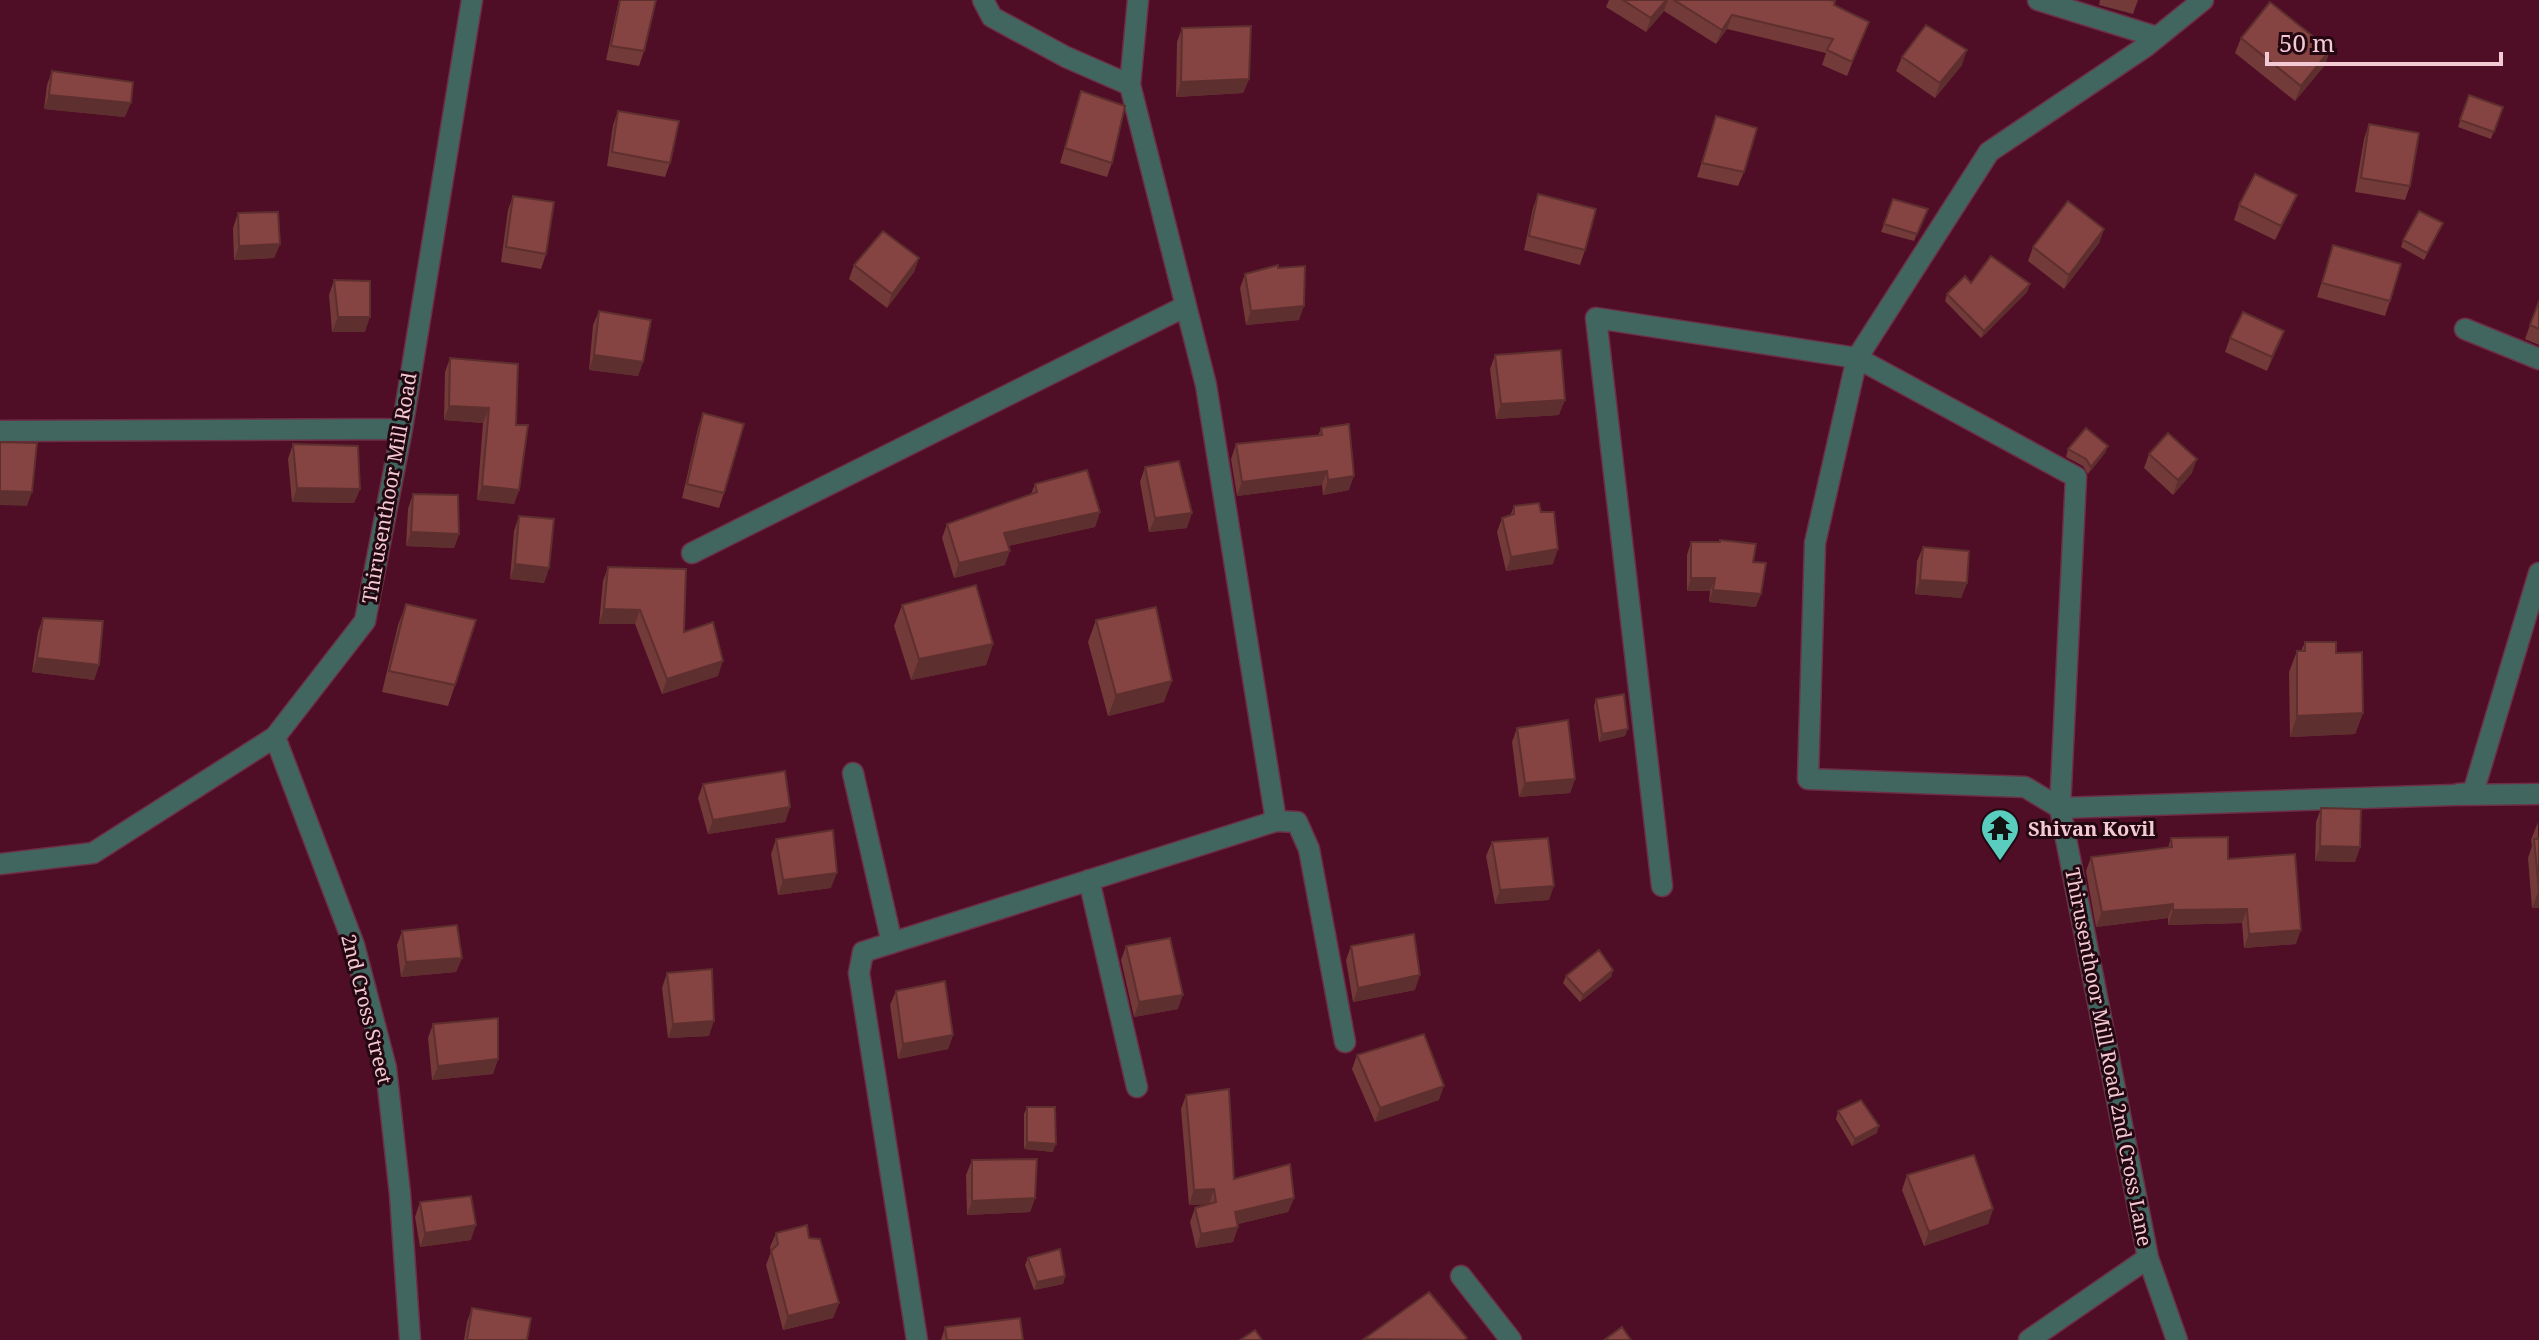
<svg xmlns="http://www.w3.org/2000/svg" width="2539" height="1340" font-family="'Noto Serif',serif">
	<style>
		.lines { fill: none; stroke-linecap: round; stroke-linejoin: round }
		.minor-casing { stroke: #6d2f45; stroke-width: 23 }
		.minor { stroke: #416660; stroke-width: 20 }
		.wall { fill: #723a38 }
		.shaded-wall { fill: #5d2f2e }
		.building { fill: #854341; stroke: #5d2f2e; stroke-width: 2 }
		.labels { text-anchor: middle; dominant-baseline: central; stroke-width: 6; stroke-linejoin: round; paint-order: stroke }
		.street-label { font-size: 20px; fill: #f3c9d3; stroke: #240811 }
		.poi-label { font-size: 20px; font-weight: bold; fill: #f3c9d3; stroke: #240811; text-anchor: start }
	</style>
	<rect width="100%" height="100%" fill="#4f0d26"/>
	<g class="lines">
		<g class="minor-casing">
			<path id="minor" d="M 983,0 L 992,17 L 1066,57 L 1130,85 L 1138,0
				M 2038,0 L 2157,37
				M 2203,0 L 2145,47 L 1989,152 L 1857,358 L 2076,477 L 2060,808 L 2453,795 L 2539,794
				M 2465,329 L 2539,359
				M 0,431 L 402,429
				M 692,553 L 1186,306
				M 275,737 L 354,945 L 386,1068 L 400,1194 L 410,1340
				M 853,773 L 892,943
				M 2458,794 L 2473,793 L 2539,573
				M 1276,821 L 1297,822 L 1309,849 L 1345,1042
				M 0,864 L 93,853 L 275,737 L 365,621 L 402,429 L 472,0
				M 1089,880 L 1137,1087
				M 1662,886 L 1596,318 L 1857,358 L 1815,543 L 1808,779 L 2025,787 L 2060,808 L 2148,1258 L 2029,1340
				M 2148,1258 L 2177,1340
				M 1461,1276 L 1511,1340
				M 917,1340 L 859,973 L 863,952 L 1276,821 L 1206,385 L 1130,85"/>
		</g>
		<use href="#minor" class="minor"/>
	</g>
	<path class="wall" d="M 619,0 L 656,0 L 644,51 L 639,66 L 606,60 Z
		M 1609,0 L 1829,0 L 1834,5 L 1869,22 L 1847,76 L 1822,65 L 1826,53 L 1727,29 L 1716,44 L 1664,11 L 1646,32 L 1606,7 Z
		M 2100,0 L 2138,0 L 2133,14 L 2099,5 Z
		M 1182,28 L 1249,79 L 1243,93 L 1176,97 L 1177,42 Z
		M 2241,38 L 2330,50 L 2325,65 L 2295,101 L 2235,53 Z
		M 1902,57 L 1962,65 L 1935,98 L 1896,71 Z
		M 52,71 L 125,117 L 44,109 L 47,85 Z
		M 1081,91 L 1112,163 L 1107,177 L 1060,163 Z
		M 2469,95 L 2503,107 L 2491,139 L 2458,127 Z
		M 618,111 L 670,163 L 665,177 L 607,166 L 613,125 Z
		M 1716,116 L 1744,172 L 1738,186 L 1697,177 Z
		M 2369,124 L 2410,186 L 2405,200 L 2355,192 L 2364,139 Z
		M 1538,194 L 1585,250 L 1580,265 L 1524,250 L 1533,208 Z
		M 513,196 L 546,254 L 541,269 L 501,262 L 508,210 Z
		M 1893,199 L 1928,209 L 1914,241 L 1881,232 Z
		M 2239,205 L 2291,209 L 2275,240 L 2234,220 Z
		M 238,213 L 280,244 L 274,258 L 234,260 L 233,228 Z
		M 2443,223 L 2424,260 L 2401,247 L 2403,240 Z
		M 2104,229 L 2099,243 L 2064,289 L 2028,261 L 2033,247 Z
		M 2333,245 L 2390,301 L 2385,316 L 2317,297 Z
		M 919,258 L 914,272 L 887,308 L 849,279 L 854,265 Z
		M 1278,268 L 1299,320 L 1246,325 L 1240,288 L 1245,274 Z
		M 334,280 L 365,332 L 332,332 L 329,295 Z
		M 1971,283 L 2030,284 L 2027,292 L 1981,338 L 1945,301 L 1947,294 Z
		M 2539,300 L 2539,345 L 2525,339 Z
		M 599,311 L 643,362 L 638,376 L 589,370 L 593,325 Z
		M 2284,331 L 2267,371 L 2225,352 L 2230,338 Z
		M 1495,355 L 1559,415 L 1496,419 L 1490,369 Z
		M 450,358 L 516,425 L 519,490 L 514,504 L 477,500 L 483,423 L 444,420 L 445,372 Z
		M 703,413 L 724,493 L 719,508 L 682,498 L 698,428 Z
		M 1321,428 L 1349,490 L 1323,495 L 1322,485 L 1237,496 L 1231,459 L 1236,444 L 1318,436 Z
		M 293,444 L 360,489 L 354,503 L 292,502 L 288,459 Z
		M 2108,446 L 2105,453 L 2088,474 L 2083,466 L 2066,457 L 2068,449 Z
		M 2149,454 L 2192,473 L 2173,495 L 2144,468 Z
		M 1145,467 L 1187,528 L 1149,532 L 1140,482 Z
		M 1035,484 L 1100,512 L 1095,527 L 1008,546 L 1005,565 L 954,578 L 942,538 L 947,524 L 1031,494 Z
		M 413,494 L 459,534 L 454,548 L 406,546 L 408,509 Z
		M 1514,506 L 1553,564 L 1506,571 L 1497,532 L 1502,518 L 1510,516 Z
		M 519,516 L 549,568 L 544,583 L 510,579 L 514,531 Z
		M 1691,542 L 1753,562 L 1756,607 L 1709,602 L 1710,591 L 1687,591 L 1687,555 Z
		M 1923,547 L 1967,583 L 1961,598 L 1915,594 L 1917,561 Z
		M 608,567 L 718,676 L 662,694 L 635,624 L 599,624 L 603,581 Z
		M 406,604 L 455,685 L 448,706 L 382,692 L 398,625 Z
		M 902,605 L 993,644 L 986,665 L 911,680 L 894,626 Z
		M 43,618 L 99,665 L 94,680 L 32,672 L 38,632 Z
		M 1096,620 L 1164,702 L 1108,716 L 1088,642 Z
		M 2305,642 L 2336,653 L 2363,713 L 2355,734 L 2290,737 L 2289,672 L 2297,651 L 2301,651 Z
		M 1596,699 L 1625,736 L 1599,742 L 1594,706 Z
		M 1517,728 L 1575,779 L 1570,793 L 1519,797 L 1512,742 Z
		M 703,784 L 790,807 L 785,822 L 708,834 L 698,798 Z
		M 2321,808 L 2360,847 L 2355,862 L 2315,861 L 2316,822 Z
		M 2538,822 L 2539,908 L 2532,908 L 2528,858 L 2532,846 L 2531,840 Z
		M 2171,838 L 2228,859 L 2296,944 L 2244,948 L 2242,923 L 2168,925 L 2168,918 L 2096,927 L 2086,871 L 2091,857 L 2168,848 Z
		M 776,839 L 831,888 L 778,895 L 771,854 Z
		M 1492,842 L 1549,900 L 1495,904 L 1486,856 Z
		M 402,931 L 462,958 L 456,972 L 401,977 L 397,945 Z
		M 1126,946 L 1178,1009 L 1134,1017 L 1121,960 Z
		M 1351,946 L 1415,990 L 1353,1002 L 1346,960 Z
		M 1613,970 L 1611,977 L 1580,1002 L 1563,983 L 1566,976 Z
		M 667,973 L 709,1036 L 668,1038 L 662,988 Z
		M 896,991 L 953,1035 L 948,1049 L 898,1059 L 890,1005 Z
		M 433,1024 L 498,1059 L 493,1074 L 432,1080 L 428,1038 Z
		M 1357,1055 L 1439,1100 L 1375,1122 L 1352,1069 Z
		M 1186,1095 L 1234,1179 L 1294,1198 L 1288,1212 L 1238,1224 L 1238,1227 L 1233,1242 L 1196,1248 L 1190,1222 L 1195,1208 L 1209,1204 L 1189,1205 L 1181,1109 Z
		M 1027,1107 L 1053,1152 L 1024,1149 L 1024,1114 Z
		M 1838,1111 L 1877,1133 L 1852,1146 L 1836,1119 Z
		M 972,1160 L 1035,1198 L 1030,1212 L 967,1215 L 966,1175 Z
		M 1907,1175 L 1993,1209 L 1988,1224 L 1924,1246 L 1902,1190 Z
		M 420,1202 L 471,1240 L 420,1247 L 415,1217 Z
		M 776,1233 L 809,1238 L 839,1303 L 833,1318 L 783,1330 L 766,1265 L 771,1252 L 770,1247 Z
		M 1028,1258 L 1065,1276 L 1063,1284 L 1034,1290 L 1025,1265 Z
		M 472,1308 L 527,1340 L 464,1340 L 467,1322 Z
		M 945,1327 L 1023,1340 L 941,1340 Z"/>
	<path class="shaded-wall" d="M 1666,0 L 1668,0 L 1664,11 L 1646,32 L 1651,18 Z
		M 1732,15 L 1727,29 L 1716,44 L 1722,30 Z
		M 1967,50 L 1962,65 L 1935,98 L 1940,83 Z
		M 2330,50 L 2325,65 L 2295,101 L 2301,86 Z
		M 1249,79 L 1243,93 L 1176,97 L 1181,82 Z
		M 49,95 L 131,103 L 125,117 L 44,109 Z
		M 2297,195 L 2291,209 L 2275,240 L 2281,226 Z
		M 2104,229 L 2099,243 L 2064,289 L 2069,275 Z
		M 280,244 L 274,258 L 234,260 L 239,246 Z
		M 919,258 L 914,272 L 887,308 L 892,294 Z
		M 2030,284 L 2027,292 L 1981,338 L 1984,331 Z
		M 1304,306 L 1299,320 L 1246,325 L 1251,311 Z
		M 338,317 L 370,317 L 365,332 L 332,332 Z
		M 2284,331 L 2279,345 L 2267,371 L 2272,357 Z
		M 594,355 L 643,362 L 638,376 L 589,370 Z
		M 1565,400 L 1559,415 L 1496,419 L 1501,404 Z
		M 449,406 L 489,408 L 483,423 L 444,420 Z
		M 2108,446 L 2105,453 L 2088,474 L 2091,467 Z
		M 2197,459 L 2192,473 L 2173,495 L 2178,480 Z
		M 1327,471 L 1322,485 L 1237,496 L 1242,482 Z
		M 1354,476 L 1349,490 L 1323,495 L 1328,480 Z
		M 482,486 L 519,490 L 514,504 L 477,500 Z
		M 297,488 L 360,489 L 354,503 L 292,502 Z
		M 0,491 L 32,492 L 27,506 L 0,505 Z
		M 1100,512 L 1095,527 L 999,548 L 1004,533 Z
		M 1192,513 L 1187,528 L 1149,532 L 1155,518 Z
		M 411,532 L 459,534 L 454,548 L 406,546 Z
		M 1558,549 L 1553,564 L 1506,571 L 1511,557 Z
		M 1010,551 L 1005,565 L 954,578 L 959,563 Z
		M 515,564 L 549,568 L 544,583 L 510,579 Z
		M 1691,578 L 1715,578 L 1710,591 L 1687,591 Z
		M 1920,580 L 1967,583 L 1961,598 L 1915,594 Z
		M 1713,590 L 1761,594 L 1756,607 L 1709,602 Z
		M 604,609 L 640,610 L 635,624 L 599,624 Z
		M 993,644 L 986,665 L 911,680 L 919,659 Z
		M 37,658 L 99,665 L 94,680 L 32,672 Z
		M 723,661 L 718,676 L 662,694 L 667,679 Z
		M 1172,681 L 1164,702 L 1108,716 L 1116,695 Z
		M 2363,713 L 2355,734 L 2290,737 L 2297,716 Z
		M 1628,729 L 1625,736 L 1599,742 L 1602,734 Z
		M 1575,779 L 1570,793 L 1519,797 L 1525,783 Z
		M 790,807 L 785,822 L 708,834 L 713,820 Z
		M 2320,846 L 2360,847 L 2355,862 L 2315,861 Z
		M 837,873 L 831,888 L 778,895 L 783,880 Z
		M 1554,886 L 1549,900 L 1495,904 L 1500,890 Z
		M 2539,890 L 2539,908 L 2532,908 Z
		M 2173,904 L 2168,918 L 2096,927 L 2102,912 Z
		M 2247,909 L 2242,923 L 2168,925 L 2173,910 Z
		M 2301,930 L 2296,944 L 2244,948 L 2249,934 Z
		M 462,958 L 456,972 L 401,977 L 406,962 Z
		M 1613,970 L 1611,977 L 1580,1002 L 1583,995 Z
		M 1420,975 L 1415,990 L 1353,1002 L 1358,988 Z
		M 1183,995 L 1178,1009 L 1134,1017 L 1139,1002 Z
		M 714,1021 L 709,1036 L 668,1038 L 673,1024 Z
		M 953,1035 L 948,1049 L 898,1059 L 903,1044 Z
		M 498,1059 L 493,1074 L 432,1080 L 438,1066 Z
		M 1444,1086 L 1439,1100 L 1375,1122 L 1380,1108 Z
		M 1879,1126 L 1877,1133 L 1852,1146 L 1855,1139 Z
		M 1027,1142 L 1056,1144 L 1053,1152 L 1024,1149 Z
		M 1214,1189 L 1209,1204 L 1189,1205 L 1194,1190 Z
		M 1035,1198 L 1030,1212 L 967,1215 L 972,1201 Z
		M 1294,1198 L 1288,1212 L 1230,1226 L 1235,1212 Z
		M 1993,1209 L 1988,1224 L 1924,1246 L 1929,1232 Z
		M 476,1225 L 471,1240 L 420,1247 L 425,1233 Z
		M 1238,1227 L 1233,1242 L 1196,1248 L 1201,1234 Z
		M 1065,1276 L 1063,1284 L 1034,1290 L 1037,1282 Z
		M 839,1303 L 833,1318 L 783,1330 L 788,1316 Z"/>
	<path class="building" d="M 620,0 L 656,0 L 644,51 L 611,46 Z
		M 1623,0 L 1666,0 L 1651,18 Z
		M 1674,0 L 1829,0 L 1835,1 L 1834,5 L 1869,22 L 1852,62 L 1827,50 L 1833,39 L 1732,15 L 1722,30 Z
		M 2270,2 L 2330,50 L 2301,86 L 2241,38 Z
		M 1926,25 L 1967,50 L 1940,83 L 1902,57 Z
		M 1251,26 L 1249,79 L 1181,82 L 1182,28 Z
		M 52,71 L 133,82 L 131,103 L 49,95 Z
		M 1081,91 L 1125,106 L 1112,163 L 1065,148 Z
		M 2469,95 L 2503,107 L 2494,132 L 2460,120 Z
		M 618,111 L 679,121 L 670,163 L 612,152 Z
		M 1716,116 L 1757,128 L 1744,172 L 1702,163 Z
		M 2369,124 L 2419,133 L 2410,186 L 2361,178 Z
		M 2255,174 L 2297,195 L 2281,226 L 2239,205 Z
		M 1538,194 L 1596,209 L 1585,250 L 1529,236 Z
		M 513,196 L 554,202 L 546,254 L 506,247 Z
		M 1893,199 L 1928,209 L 1917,234 L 1884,224 Z
		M 2068,201 L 2104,229 L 2069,275 L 2033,247 Z
		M 2419,211 L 2443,223 L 2427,253 L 2403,240 Z
		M 278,212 L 280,244 L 239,246 L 238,213 Z
		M 883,231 L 919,258 L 892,294 L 854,265 Z
		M 2333,245 L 2401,264 L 2390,301 L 2322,283 Z
		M 1991,256 L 2030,284 L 1984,331 L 1947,294 L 1965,276 L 1971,283 Z
		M 1278,265 L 1278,268 L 1305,266 L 1304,306 L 1251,311 L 1245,274 Z
		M 334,280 L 370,281 L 370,317 L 338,317 Z
		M 2539,301 L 2539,329 L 2530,325 Z
		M 599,311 L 651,320 L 643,362 L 594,355 Z
		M 2243,312 L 2284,331 L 2272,357 L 2230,338 Z
		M 1561,350 L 1565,400 L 1501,404 L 1495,355 Z
		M 450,358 L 518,364 L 516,425 L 528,425 L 519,490 L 482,486 L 489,408 L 449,406 Z
		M 703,413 L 744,424 L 724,493 L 687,484 Z
		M 1349,424 L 1354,476 L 1328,480 L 1327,471 L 1242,482 L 1236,444 L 1322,435 L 1321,428 Z
		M 2086,428 L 2108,446 L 2091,467 L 2086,459 L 2068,449 Z
		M 2168,433 L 2197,459 L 2178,480 L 2149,454 Z
		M 0,442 L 37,443 L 32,492 L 0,491 Z
		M 293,444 L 358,446 L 360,489 L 297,488 Z
		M 1179,461 L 1192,513 L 1155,518 L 1145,467 Z
		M 1087,470 L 1100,512 L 1004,533 L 1010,551 L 959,563 L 947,524 L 1037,492 L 1035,484 Z
		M 413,494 L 458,495 L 459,534 L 411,532 Z
		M 1539,503 L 1541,512 L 1554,512 L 1558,549 L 1511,557 L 1502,518 L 1514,514 L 1514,506 Z
		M 519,516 L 554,519 L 549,568 L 515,564 Z
		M 1720,540 L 1756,544 L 1753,562 L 1766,563 L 1761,594 L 1713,590 L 1715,578 L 1691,578 L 1691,542 L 1720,542 Z
		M 1923,547 L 1969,551 L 1967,583 L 1920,580 Z
		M 608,567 L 686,569 L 684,632 L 713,622 L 723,661 L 667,679 L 640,610 L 604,609 Z
		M 976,585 L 993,644 L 919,659 L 902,605 Z
		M 406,604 L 476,620 L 455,685 L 389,671 Z
		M 1156,607 L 1172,681 L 1116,695 L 1096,620 Z
		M 43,618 L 103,621 L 99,665 L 37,658 Z
		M 2305,642 L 2336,642 L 2336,653 L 2362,652 L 2363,713 L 2297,716 L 2297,651 L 2305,651 Z
		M 1624,694 L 1628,729 L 1602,734 L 1596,699 Z
		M 1568,720 L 1575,779 L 1525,783 L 1517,728 Z
		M 785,771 L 790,807 L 713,820 L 703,784 Z
		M 2321,808 L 2361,809 L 2360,847 L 2320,846 Z
		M 833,830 L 837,873 L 783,880 L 776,839 Z
		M 2228,837 L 2228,859 L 2295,854 L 2301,930 L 2249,934 L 2247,909 L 2173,910 L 2173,904 L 2102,912 L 2091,857 L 2172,847 L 2171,838 Z
		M 1548,838 L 1554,886 L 1500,890 L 1492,842 Z
		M 2534,839 L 2539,839 L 2539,890 Z
		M 457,925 L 462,958 L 406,962 L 402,931 Z
		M 1414,934 L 1420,975 L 1358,988 L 1351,946 Z
		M 1170,938 L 1183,995 L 1139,1002 L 1126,946 Z
		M 1599,950 L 1613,970 L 1583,995 L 1566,976 Z
		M 712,969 L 714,1021 L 673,1024 L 667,973 Z
		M 945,981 L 953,1035 L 903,1044 L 896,991 Z
		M 498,1018 L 498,1059 L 438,1066 L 433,1024 Z
		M 1424,1034 L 1444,1086 L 1380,1108 L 1357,1055 Z
		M 1229,1089 L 1234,1179 L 1290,1164 L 1294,1198 L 1235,1212 L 1238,1227 L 1201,1234 L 1195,1208 L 1216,1202 L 1214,1189 L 1194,1190 L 1186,1095 Z
		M 1861,1100 L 1879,1126 L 1855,1139 L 1838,1111 Z
		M 1027,1107 L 1055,1107 L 1056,1144 L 1027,1142 Z
		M 1974,1155 L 1993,1209 L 1929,1232 L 1907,1175 Z
		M 1037,1159 L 1035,1198 L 972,1201 L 972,1160 Z
		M 471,1196 L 476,1225 L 425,1233 L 420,1202 Z
		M 807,1225 L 809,1238 L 820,1239 L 839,1303 L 788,1316 L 771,1251 L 778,1244 L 776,1233 Z
		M 1060,1249 L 1065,1276 L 1037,1282 L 1028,1258 Z
		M 1429,1292 L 1467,1338 L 1464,1340 L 1364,1339 Z
		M 472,1308 L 531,1318 L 527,1340 L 467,1340 Z
		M 1020,1318 L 1023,1340 L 947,1340 L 945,1327 Z
		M 1622,1327 L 1631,1340 L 1604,1340 Z
		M 1255,1330 L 1262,1340 L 1240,1340 Z"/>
	<defs>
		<g id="temple-pin" transform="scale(2)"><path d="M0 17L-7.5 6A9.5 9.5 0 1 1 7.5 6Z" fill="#59cebe" stroke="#240811"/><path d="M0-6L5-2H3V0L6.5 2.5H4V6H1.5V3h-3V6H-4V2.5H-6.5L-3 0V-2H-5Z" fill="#111"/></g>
	</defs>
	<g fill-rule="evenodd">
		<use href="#temple-pin" x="2000" y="828"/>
	</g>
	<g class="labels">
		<g class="street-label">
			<text transform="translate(389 488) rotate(-80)">Thirusenthoor Mill Road</text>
			<text transform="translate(367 1009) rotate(76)">2nd Cross Street</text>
			<text transform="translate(2109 1057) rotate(79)">Thirusenthoor Mill Road 2nd Cross Lane</text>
		</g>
		<g class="poi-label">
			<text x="2028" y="828">Shivan Kovil</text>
		</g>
	</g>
	<path d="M2267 52v12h234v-12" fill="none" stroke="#f3c9d3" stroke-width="4"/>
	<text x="2279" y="52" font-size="24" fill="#f3c9d3" stroke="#240811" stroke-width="6" paint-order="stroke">50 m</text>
</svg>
